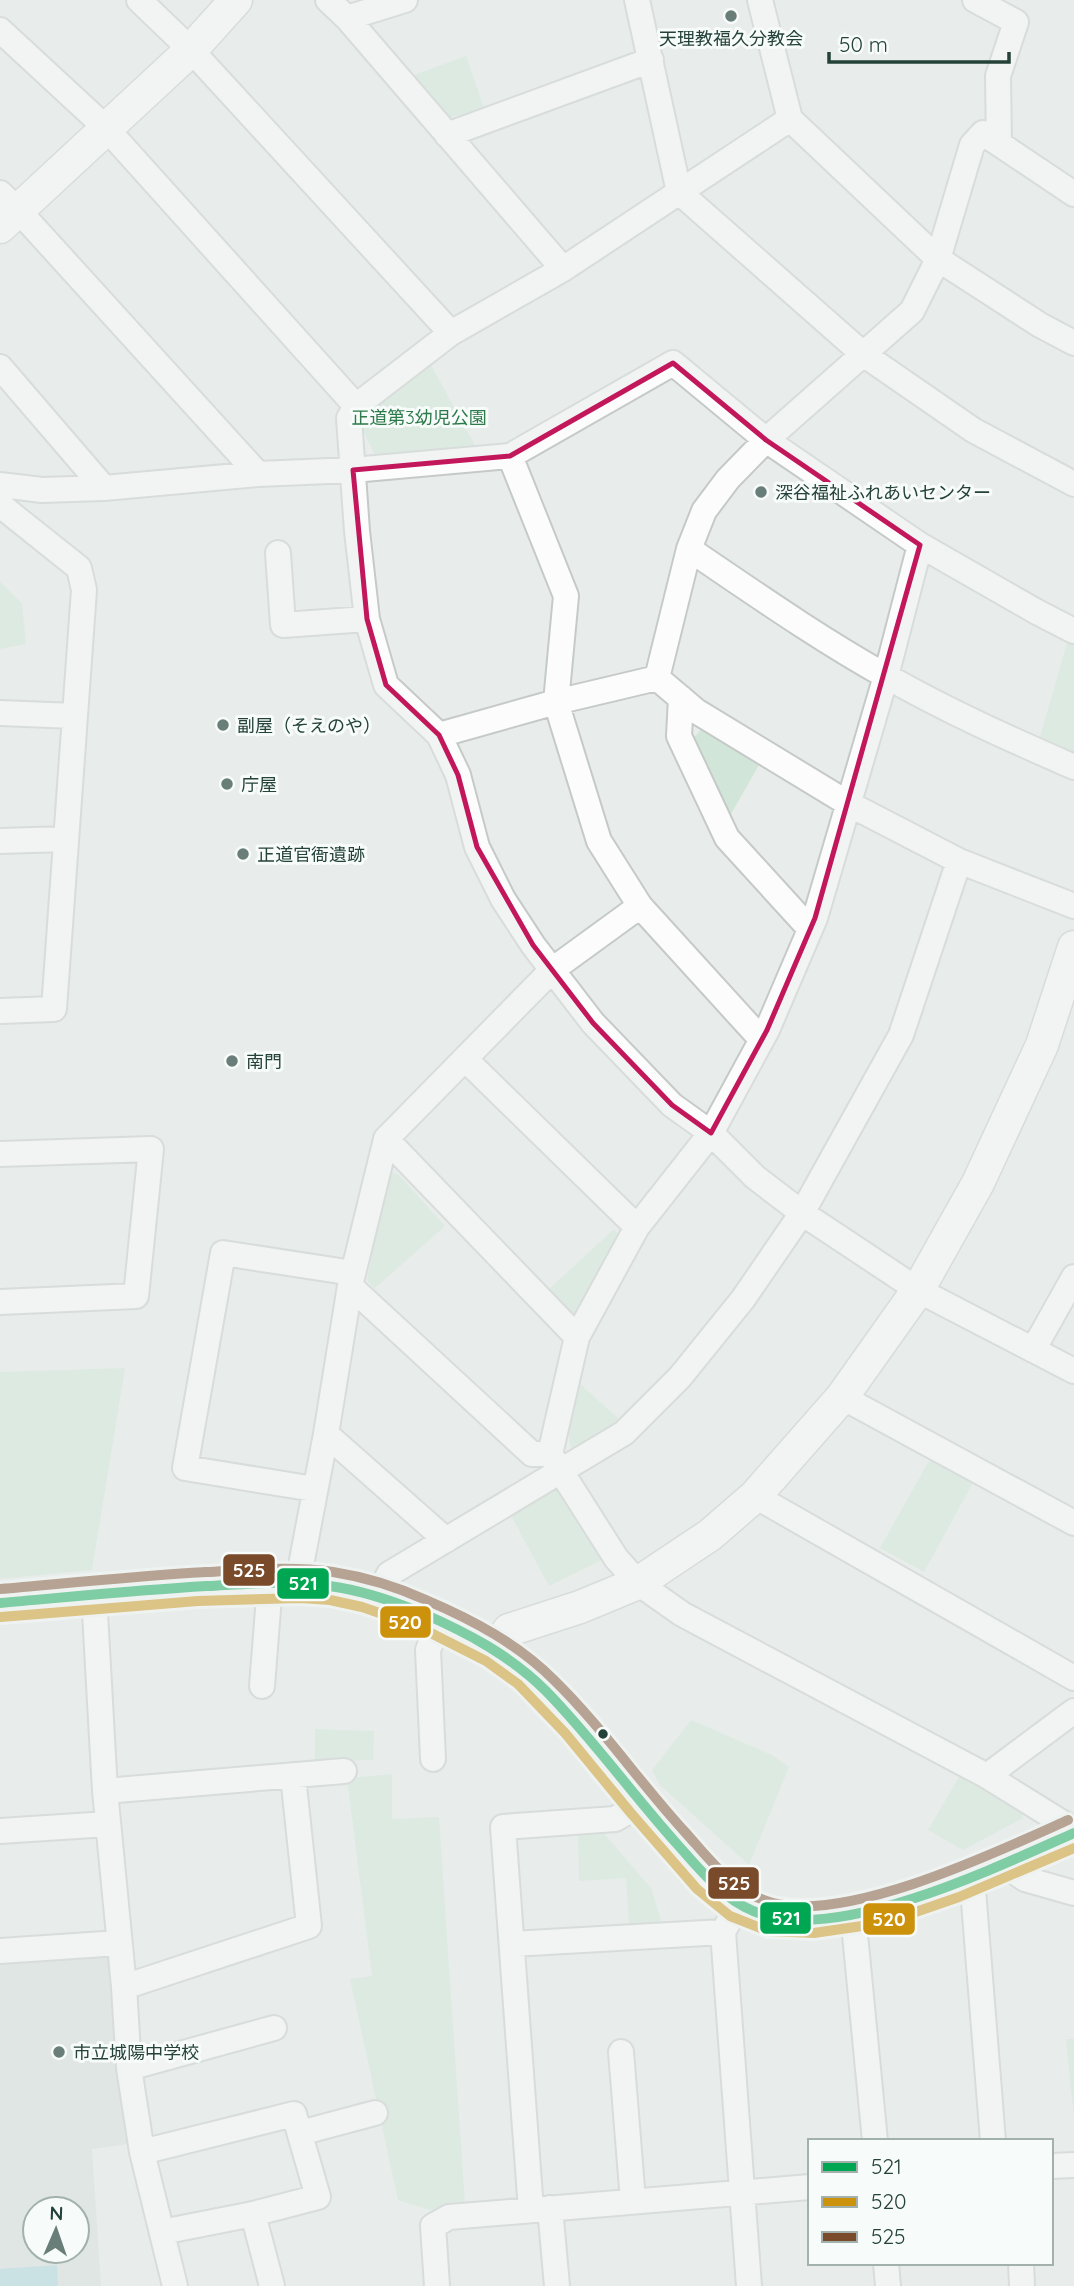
<svg xmlns="http://www.w3.org/2000/svg" width="1074" height="2286" font-family="Quicksand,'Noto Sans JP',sans-serif">
	<style>
		.built { fill: #d6dedb; fill-rule: evenodd }
		.green { fill: #d1e6d8 }
		.water { fill: #a9d4db }
		.lines { fill: none; stroke-linecap: round; stroke-linejoin: round }
		.minor-casing { stroke: #c5cac8; stroke-width: 28 }
		.tertiary-casing { stroke: #c5cac8; stroke-width: 35 }
		.minor { stroke: #fcfcfc; stroke-width: 24 }
		.tertiary { stroke: #fcfcfc; stroke-width: 32 }
		.bus-1-casing { stroke: #f7fbf9; stroke-width: 16 }
		.bus-2-casing { stroke: #f7fbf9; stroke-width: 16 }
		.bus-3-casing { stroke: #f7fbf9; stroke-width: 16 }
		.bus-1 { stroke: #00a651; stroke-width: 10 }
		.bus-2 { stroke: #cd920c; stroke-width: 10 }
		.bus-3 { stroke: #7a4b2a; stroke-width: 10 }
		.marked { fill: none; stroke: #c2185b; stroke-width: 5; stroke-linejoin: round }
		.poi-dot { fill: #697e78; stroke: #f7fbf9; stroke-width: 2.5 }
		.bus-dot { fill: #24423a; stroke: #f7fbf9; stroke-width: 2.5 }
		.labels { text-anchor: middle; dominant-baseline: central; stroke-width: 6; stroke-linejoin: round; paint-order: stroke }
		.poi-label { font-size: 18px; fill: #24423a; stroke: #f7fbf9; text-anchor: start }
		.park-label { font-size: 18px; fill: #2d7a4b; stroke: #f7fbf9 }
		.line-badge { stroke: #f7fbf9; stroke-width: 2.5 }
		.badge-label { font-size: 19px; text-anchor: middle; font-weight: bold; fill: #fff }
	</style>
	<rect width="100%" height="100%" fill="#e8edeb"/>
	<path class="built" d="M 108,1952 L 128,2144 L 92,2149 L 101,2286 L 0,2286 L 0,1960 ZM 35,2209 L 77,2209 L 77,2251 L 35,2251 Z"/>
	<path class="green" d="M 466,56 L 484,108 L 447,118 L 414,75 Z
		M 431,365 L 476,447 L 376,457 L 363,431 L 366,411 Z
		M 0,582 L 22,603 L 26,644 L 0,649 Z
		M 1068,640 L 1074,642 L 1074,756 L 1039,740 Z
		M 702,728 L 759,765 L 727,821 L 694,738 Z
		M 392,1172 L 399,1175 L 445,1226 L 374,1289 L 367,1280 L 388,1176 Z
		M 614,1229 L 618,1234 L 617,1244 L 581,1312 L 572,1315 L 548,1290 Z
		M 125,1368 L 92,1570 L 0,1579 L 0,1372 Z
		M 579,1383 L 619,1419 L 581,1447 L 572,1449 C 563,1428 574,1404 579,1383 Z
		M 931,1457 L 974,1481 L 924,1572 L 880,1548 Z
		M 559,1483 L 608,1557 L 549,1586 L 508,1510 Z
		M 691,1720 L 772,1755 L 789,1767 L 749,1865 L 660,1785 L 652,1770 Z
		M 315,1729 L 374,1731 L 373,1760 L 315,1761 Z
		M 962,1772 L 1020,1805 L 1023,1818 L 963,1850 L 928,1830 Z
		M 392,1774 L 392,1819 L 439,1817 L 465,2205 L 430,2210 L 398,2200 L 350,1979 L 372,1976 L 347,1778 Z
		M 600,1829 L 651,1888 L 662,1923 L 629,1925 L 626,1878 L 579,1881 L 578,1831 Z
		M 1066,2039 L 1074,2039 L 1074,2118 Z"/>
	<path class="water" d="M 57,2265 L 58,2286 L 0,2286 L 0,2269 Z"/>
	<g class="lines">
		<g class="minor-casing">
			<path id="minor" d="M 139,0 L 191,50 L 451,333
				M 328,0 L 347,18 L 563,269
				M 637,0 L 679,192 L 863,354 L 973,430 L 1074,484
				M 760,0 L 790,119 L 938,259 L 1040,325 L 1074,343
				M 975,0 L 1016,22 L 998,76 L 999,144
				M 347,18 L 405,0
				M 0,30 L 106,128 L 356,406
				M 790,119 L 563,269 L 451,333 L 356,406 L 349,418 L 357,531 L 367,619 L 386,685 L 439,735 L 458,775 L 477,847 L 503,899 L 533,945 L 593,1023 L 672,1105 L 711,1133 L 755,1177 L 802,1213 L 918,1290 L 1074,1371
				M 447,135 L 651,60
				M 0,193 L 18,210 L 258,474
				M 0,367 L 104,488
				M 510,456 L 566,596 L 556,702 L 599,841 L 640,906 L 761,1039
				M 0,485 L 42,490 L 104,488 L 258,474 L 353,470 L 510,456 L 673,363 L 766,440 L 920,545 L 1037,612 L 1074,631
				M 0,505 L 79,568 L 84,590 L 54,1009 L 0,1011
				M 920,545 L 886,676 L 815,918 L 767,1030 L 711,1133 L 637,1227 L 577,1337 L 550,1454 L 616,1558 L 638,1583 L 682,1614 L 987,1776 L 1074,1830
				M 689,549 C 754,593 818,638 886,676 C 947,711 1010,739 1074,767
				M 278,553 L 283,625 L 367,619
				M 657,678 L 689,549 L 704,511 L 728,479 L 766,440 L 912,311 L 938,259 L 972,145 L 983,133 L 1074,194
				M 657,678 L 696,711 L 849,804 L 959,861 L 1074,906
				M 681,698 L 679,736 L 727,838 L 810,929
				M 0,713 L 75,716
				M 439,735 L 556,702 L 657,678
				M 0,841 L 66,839
				M 466,1060 L 637,1227
				M 386,1139 L 577,1337
				M 0,1154 L 151,1149 L 136,1296 L 0,1302
				M 350,1286 L 532,1454 L 550,1454
				M 1033,1350 L 1074,1277
				M 842,1397 L 1074,1523
				M 326,1434 L 446,1540
				M 314,1489 L 185,1468 L 223,1253 L 353,1273
				M 755,1496 L 1074,1678
				M 302,1583 L 302,1560 L 326,1434 L 350,1286 L 386,1139 L 552,970 L 640,906
				M 94,1595 L 105,1791 L 124,1987 L 129,2068 L 142,2152 L 175,2286
				M 377,1597 L 389,1574 L 624,1433 L 680,1377 L 743,1299 L 802,1213 L 901,1035 L 959,861
				M 262,1686 L 270,1584
				M 433,1759 L 428,1650 L 439,1622
				M 987,1776 L 1074,1711
				M 105,1791 L 344,1771
				M 0,1831 L 108,1824
				M 1003,1864 L 1025,1879 L 1074,1893
				M 972,1877 L 993,2141
				M 738,1905 L 723,1932 L 749,2286
				M 853,1914 L 875,2141
				M 512,1944 L 723,1932
				M 0,1951 L 119,1943
				M 124,1987 L 309,1926 L 293,1776
				M 621,2052 L 633,2201
				M 129,2068 L 274,2028
				M 300,2133 L 375,2113
				M 142,2152 L 294,2114 L 318,2197 L 253,2214 L 162,2232
				M 1051,2166 L 1074,2165
				M 550,2208 L 557,2286
				M 531,2210 L 503,1827 L 615,1819 L 641,1804
				M 253,2214 L 272,2286
				M 886,2263 L 888,2286
				M 1021,2263 L 1022,2286
				M 437,2286 L 433,2226 L 449,2217 L 810,2187"/>
		</g>
		<g class="tertiary-casing">
			<path id="tertiary" d="M 0,227 L 191,50 L 236,0
				M 0,1603 C 75,1596 150,1589 225,1585 C 266,1584 307,1580 347,1589 C 397,1599 449,1624 493,1649 C 539,1675 585,1734 617,1775 C 638,1800 659,1825 681,1849 C 698,1869 715,1890 738,1904 C 816,1955 996,1867 1074,1833
				M 495,1650 L 509,1630 L 580,1607 L 638,1583 L 710,1535 L 755,1496 L 842,1397 L 918,1290 L 978,1183 L 1042,1045 L 1074,947"/>
		</g>
		<use href="#minor" class="minor"/>
		<use href="#tertiary" class="tertiary"/>
		<g class="bus-1-casing">
			<path id="bus-1" d="M 0,1603 C 69,1597 138,1590 207,1586 C 247,1584 289,1580 329,1586 C 361,1590 393,1601 422,1613 C 468,1633 511,1656 546,1691 C 593,1739 632,1794 677,1844 C 704,1874 729,1908 772,1917 C 855,1935 997,1867 1074,1833"/>
		</g>
		<g class="bus-2-casing">
			<path id="bus-2" d="M 1,1617 L 198,1601 L 301,1598 L 330,1600 L 362,1607 L 417,1626 L 486,1661 L 518,1684 L 565,1733 L 630,1812 L 697,1889 L 730,1916 L 768,1931 L 814,1933 L 862,1926 L 910,1914 L 959,1897 L 1074,1848"/>
		</g>
		<g class="bus-3-casing">
			<path id="bus-3" d="M 0,1589 C 69,1583 137,1576 206,1572 C 248,1570 292,1566 333,1572 C 365,1577 397,1587 426,1600 C 473,1620 518,1644 554,1680 C 602,1727 640,1783 685,1832 C 711,1861 734,1893 773,1903 C 850,1922 997,1852 1068,1820"/>
		</g>
		<use href="#bus-1" class="bus-1"/>
		<use href="#bus-2" class="bus-2"/>
		<use href="#bus-3" class="bus-3"/>
	</g>
	<path d="M0 0H1074V2286H0ZM 673,363 L 766,440 L 920,545 L 815,918 L 767,1030 L 711,1133 L 672,1105 L 593,1023 L 533,945 L 477,847 L 458,775 L 439,735 L 386,685 L 367,619 L 353,470 L 510,456 Z" fill="#e8edeb" fill-opacity=".55" fill-rule="evenodd"/>
	<path class="marked" d="M 673,363 L 766,440 L 920,545 L 815,918 L 767,1030 L 711,1133 L 672,1105 L 593,1023 L 533,945 L 477,847 L 458,775 L 439,735 L 386,685 L 367,619 L 353,470 L 510,456 Z"/>
	<g class="poi-dot">
		<circle cx="731" cy="16" r="7"/>
		<circle cx="761" cy="492" r="7"/>
		<circle cx="223" cy="725" r="7"/>
		<circle cx="227" cy="784" r="7"/>
		<circle cx="243" cy="854" r="7"/>
		<circle cx="232" cy="1061" r="7"/>
		<circle cx="59" cy="2052" r="7"/>
	</g>
	<circle class="bus-dot" cx="603" cy="1734" r="6"/>
	<g class="labels">
		<g class="poi-label">
			<text x="731" y="38" text-anchor="middle">天理教福久分教会</text>
			<text x="775" y="492">深谷福祉ふれあいセンター</text>
			<text x="237" y="725">副屋（そえのや）</text>
			<text x="241" y="784">庁屋</text>
			<text x="257" y="854">正道官衙遺跡</text>
			<text x="246" y="1061">南門</text>
			<text x="73" y="2052">市立城陽中学校</text>
		</g>
		<g class="park-label">
			<text x="419" y="417">正道第3幼児公園</text>
		</g>
	</g>
	<g class="line-badge">
		<rect x="222" y="1553" width="54" height="34" rx="7" fill="#7a4b2a"/>
		<rect x="276" y="1567" width="54" height="33" rx="7" fill="#00a651"/>
		<rect x="379" y="1605" width="53" height="34" rx="7" fill="#cd920c"/>
		<rect x="707" y="1866" width="53" height="34" rx="7" fill="#7a4b2a"/>
		<rect x="759" y="1901" width="53" height="34" rx="7" fill="#00a651"/>
		<rect x="862" y="1902" width="54" height="34" rx="7" fill="#cd920c"/>
	</g>
	<g class="badge-label">
		<text x="249" y="1577">525</text>
		<text x="303" y="1590">521</text>
		<text x="405" y="1629">520</text>
		<text x="734" y="1890">525</text>
		<text x="786" y="1925">521</text>
		<text x="889" y="1926">520</text>
	</g>
	<rect x="808" y="2139" width="245" height="126" fill="#f7fbf9" stroke="#a3b1ad" stroke-width="2"/>
	<rect x="822" y="2162" width="35" height="10" fill="#00a651" stroke="#a3b1ad" stroke-width="2"/>
	<text x="871" y="2174" font-size="21" fill="#24423a">521</text>
	<rect x="822" y="2197" width="35" height="10" fill="#cd920c" stroke="#a3b1ad" stroke-width="2"/>
	<text x="871" y="2209" font-size="21" fill="#24423a">520</text>
	<rect x="822" y="2232" width="35" height="10" fill="#7a4b2a" stroke="#a3b1ad" stroke-width="2"/>
	<text x="871" y="2244" font-size="21" fill="#24423a">525</text>
	<g transform="translate(56 2230) rotate(2)"><circle r="33" fill="#f7fbf9" stroke="#a3b1ad" stroke-width="2"/>
	<path d="M0-5L12 26L0 18L-12 26Z" fill="#697e78"/>
	<text y="-10" font-size="19" font-weight="bold" text-anchor="middle" fill="#24423a">N</text>
	</g>
	<path d="M829 52v10h180v-10" fill="none" stroke="#24423a" stroke-width="3.5"/>
	<text x="839" y="52" font-size="21" fill="#24423a" stroke="#f7fbf9" stroke-width="5" paint-order="stroke">50 m</text>
</svg>
